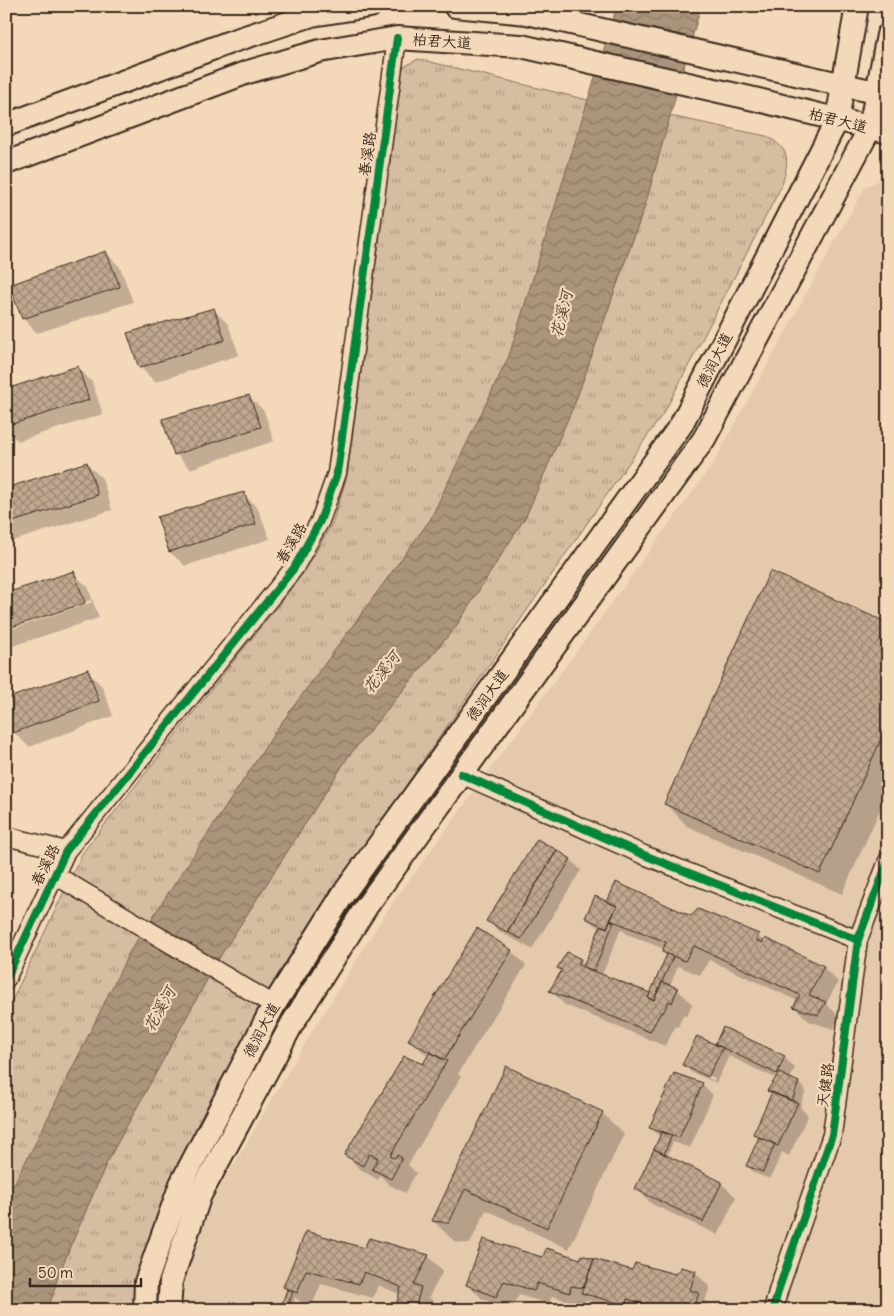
<svg xmlns="http://www.w3.org/2000/svg" width="894" height="1316" font-family="Delius,'LXGW WenKai TC',sans-serif">
	<style>
		.built { fill: #e4c9ad }
		.grass { fill: url(#grass-tufts); stroke: #887360 }
		.water { fill: url(#water-waves); stroke: #7e6a56 }
		.shadow { fill: #0003; fill-rule: evenodd }
		.building { fill: url(#building-cross-hatch); stroke: #3b2a1e }
		.lines { fill: none; stroke-linecap: round; stroke-linejoin: round }
		.minor-casing { stroke: #3b2a1e; stroke-width: 21 }
		.major-casing { stroke: #3b2a1e; stroke-width: 26 }
		.minor { stroke: #f4d8ba; stroke-width: 18 }
		.major { stroke: #f4d8ba; stroke-width: 22 }
		.cycleway-casing { stroke: #f4d8ba; stroke-width: 11 }
		.cycleway { stroke: #00873e; stroke-width: 8 }
		.labels { text-anchor: middle; dominant-baseline: central; stroke-width: 4.5; stroke-linejoin: round; paint-order: stroke }
		.street-label { font-size: 15px; fill: #3b2a1e; stroke: #f4d8ba }
		.water-label { font-size: 16px; font-style: italic; fill: #574436; stroke: #f4d8ba }
	</style>
	<defs>
		<pattern id="grass-tufts" width="24" height="20" patternUnits="userSpaceOnUse" patternTransform="scale(1.25)"><rect width="24" height="20" fill="#d6bca1"/><path d="M3 7l-1-3M5 7V3M7 7l1-3M15 17l-1-3M17 17v-4M19 17l1-3" fill="none" stroke="#af9983"/></pattern>
		<pattern id="water-waves" width="16" height="10" patternUnits="userSpaceOnUse" patternTransform="scale(1.25)"><rect width="16" height="10" fill="#aa947c"/><path d="M0 5q4-4 8 0t8 0" fill="none" stroke="#8c7965"/></pattern>
		<pattern id="building-cross-hatch" width="8" height="8" patternUnits="userSpaceOnUse" patternTransform="scale(1.25)"><rect width="8" height="8" fill="#c0a78f"/><path d="M0 0l8 8M0 8l8-8" fill="none" stroke="#9d8874"/></pattern>
	</defs>
	<rect width="100%" height="100%" fill="#f4d8ba"/>
	<filter id="ink" filterUnits="userSpaceOnUse"><feTurbulence type="fractalNoise" baseFrequency=".02" numOctaves="2"/><feDisplacementMap in="SourceGraphic" scale="10" xChannelSelector="R" yChannelSelector="G"/><feConvolveMatrix kernelMatrix="1 2 1 2 8 2 1 2 1" color-interpolation-filters="sRGB"/></filter>
	<g filter="url(#ink)">
		<path class="built" d="M 888,176 L 888,1310 L 180,1310 L 182,1284 L 214,1198 L 313,1030 L 389,908 L 713,464 L 865,187 Z"/>
		<path class="grass" d="M 418,59 L 588,100 L 509,356 L 430,520 L 280,725 L 130,951 L 37,1140 L 6,1199 L 6,1013 L 83,852 L 305,571 L 332,524 L 347,476 L 402,68 Z
			M 670,116 L 766,136 C 791,149 789,160 782,185 L 666,409 L 334,890 L 259,1007 L 181,1165 L 137,1310 L 48,1310 L 59,1273 L 107,1162 L 219,958 L 348,757 L 457,625 L 526,516 L 576,400 L 645,206 Z"/>
		<path class="water" d="M 617,6 L 701,6 L 645,205 L 576,400 L 526,516 L 457,625 L 348,757 L 219,958 L 107,1162 L 59,1273 L 48,1310 L 6,1310 L 6,1199 L 37,1140 L 130,951 L 280,725 L 430,520 L 509,356 Z"/>
		<path class="shadow" d="M 106,253 L 120,267 L 133,302 L 37,333 L 23,318 Z
			M 214,310 L 228,324 L 239,355 L 155,382 L 140,367 Z
			M 78,367 L 92,382 L 103,414 L 18,441 L 6,429 L 6,390 Z
			M 249,396 L 264,411 L 274,441 L 190,469 L 176,454 Z
			M 87,464 L 102,478 L 112,510 L 6,543 L 6,489 Z
			M 244,494 L 258,509 L 270,539 L 185,566 L 170,552 L 159,518 Z
			M 73,573 L 88,587 L 99,618 L 6,648 L 6,631 L 92,602 L 91,600 L 6,628 Z
			M 888,625 L 888,792 L 842,894 L 687,826 L 666,804 Z
			M 87,671 L 102,686 L 113,716 L 29,747 L 14,732 Z
			M 571,860 L 581,870 L 532,949 L 498,931 L 488,921 Z
			M 608,903 L 691,918 L 758,936 L 764,942 L 766,939 L 823,967 L 838,982 L 826,1004 L 840,1017 L 833,1029 L 809,1021 L 795,1007 L 798,1001 L 709,960 L 700,975 L 678,966 L 670,986 L 677,989 L 692,1004 L 687,1016 L 683,1015 L 678,1027 L 676,1026 L 665,1046 L 565,1005 L 551,991 L 562,972 L 558,968 L 580,960 L 585,965 L 601,928 L 593,924 L 586,917 ZM 621,929 L 627,934 L 664,949 L 663,952 L 667,956 L 651,995 L 602,975 Z
			M 511,951 L 526,965 L 458,1074 L 461,1077 L 408,1165 L 416,1173 L 405,1193 L 388,1184 L 380,1175 L 378,1180 L 360,1169 L 346,1155 L 429,1057 L 409,1040 Z
			M 717,1044 L 784,1057 L 795,1068 L 790,1079 L 799,1083 L 806,1090 L 800,1107 L 808,1115 L 789,1156 L 782,1152 L 770,1179 L 754,1173 L 747,1165 L 760,1139 L 754,1134 L 772,1094 L 769,1091 L 777,1079 L 729,1056 L 716,1083 L 691,1072 L 684,1065 L 721,1048 ZM 691,1068 L 715,1078 L 714,1081 L 691,1070 Z
			M 507,1067 L 602,1113 L 624,1134 L 569,1249 L 486,1210 L 470,1244 L 455,1242 L 433,1221 Z
			M 702,1084 L 713,1095 L 690,1148 L 673,1142 L 667,1156 L 721,1183 L 736,1197 L 718,1235 L 652,1204 L 637,1189 L 661,1138 L 651,1128 Z
			M 307,1232 L 364,1250 L 428,1256 L 443,1271 L 429,1297 L 435,1303 L 433,1310 L 397,1310 L 401,1295 L 378,1285 L 373,1298 L 321,1284 L 312,1306 L 299,1301 L 295,1297 L 291,1310 L 282,1310 L 288,1290 L 284,1287 Z
			M 542,1259 L 581,1260 L 633,1272 L 676,1276 L 681,1269 L 696,1273 L 710,1287 L 705,1301 L 713,1309 L 607,1310 L 597,1307 L 591,1301 L 585,1300 L 584,1306 L 552,1296 L 549,1304 L 519,1295 L 511,1310 L 508,1310 L 482,1299 L 468,1284 Z"/>
		<path class="building" d="M 106,251 L 120,287 L 22,319 L 9,285 Z
			M 214,308 L 225,340 L 139,368 L 127,333 Z
			M 78,366 L 89,400 L 6,426 L 6,389 Z
			M 249,395 L 261,427 L 174,455 L 162,419 Z
			M 87,462 L 98,495 L 6,524 L 6,488 Z
			M 244,492 L 256,524 L 169,552 L 157,517 Z
			M 74,571 L 85,603 L 6,629 L 6,593 Z
			M 770,571 L 888,623 L 888,724 L 820,874 L 664,804 Z
			M 88,669 L 99,701 L 13,733 L 6,713 L 6,699 Z
			M 537,839 L 557,850 L 507,932 L 486,921 Z
			M 557,850 L 571,859 L 521,939 L 507,932 Z
			M 616,882 L 691,916 L 698,909 L 759,934 L 756,940 L 762,943 L 765,938 L 824,966 L 809,995 L 826,1002 L 818,1015 L 793,1007 L 800,995 L 694,946 L 685,961 L 662,952 L 666,942 L 610,920 L 617,906 L 607,902 Z
			M 595,896 L 617,906 L 607,928 L 585,918 Z
			M 610,920 L 614,922 L 594,971 L 583,967 L 601,925 L 607,928 Z
			M 477,928 L 512,950 L 444,1060 L 408,1040 Z
			M 567,952 L 581,959 L 578,965 L 650,993 L 648,998 L 654,1000 L 662,982 L 678,988 L 672,1003 L 669,1001 L 663,1013 L 661,1012 L 650,1032 L 549,991 L 562,970 L 557,968 Z
			M 667,954 L 673,957 L 654,1000 L 648,998 Z
			M 723,1027 L 785,1056 L 777,1074 L 715,1044 Z
			M 697,1036 L 723,1048 L 708,1077 L 682,1065 Z
			M 430,1052 L 447,1061 L 390,1156 L 395,1158 L 397,1155 L 402,1158 L 391,1179 L 372,1169 L 378,1158 L 369,1154 L 363,1166 L 344,1155 L 404,1056 L 423,1064 Z
			M 506,1066 L 603,1112 L 547,1228 L 465,1189 L 449,1223 L 432,1221 Z
			M 674,1073 L 703,1083 L 679,1138 L 649,1128 Z
			M 779,1073 L 799,1082 L 792,1101 L 767,1091 Z
			M 772,1092 L 798,1103 L 778,1146 L 753,1134 Z
			M 662,1131 L 672,1135 L 664,1154 L 654,1149 Z
			M 759,1137 L 775,1144 L 763,1172 L 746,1166 Z
			M 654,1149 L 722,1182 L 703,1222 L 635,1189 Z
			M 306,1231 L 364,1248 L 369,1238 L 429,1255 L 414,1284 L 421,1287 L 415,1310 L 395,1310 L 401,1287 L 364,1272 L 359,1284 L 306,1270 L 297,1293 L 283,1287 Z
			M 483,1239 L 542,1257 L 547,1248 L 580,1259 L 582,1255 L 594,1259 L 584,1288 L 571,1286 L 570,1293 L 537,1283 L 534,1291 L 504,1281 L 496,1297 L 466,1285 Z
			M 594,1259 L 632,1270 L 635,1263 L 675,1274 L 681,1267 L 696,1271 L 690,1290 L 699,1293 L 693,1310 L 663,1310 L 627,1299 L 626,1305 L 581,1293 Z
			M 287,1289 L 293,1291 L 287,1310 L 280,1310 Z
			M 456,1303 L 472,1310 L 454,1310 Z"/>
		<g class="lines">
			<g class="minor-casing">
				<path id="minor" d="M 461,774 L 644,855 L 858,940
					M 6,836 L 66,851
					M 55,875 L 274,1005
					M 6,979 L 66,851 L 294,568 L 320,521 L 337,473 L 397,38
					M 773,1310 L 779,1288 L 832,1135 L 858,940 L 888,861"/>
			</g>
			<g class="major-casing">
				<path id="major" d="M 455,6 L 527,13 L 888,95
					M 6,125 L 233,41 L 312,15 L 370,6
					M 6,163 L 248,72 L 320,51 L 397,38 L 521,46 L 754,99 L 888,132
					M 145,1310 L 146,1282 L 181,1184 L 274,1005 L 342,896 L 681,425 L 837,120 L 857,6
					M 169,1310 L 171,1281 L 200,1195 L 292,1024 L 366,907 L 704,439 L 870,128 L 888,35"/>
			</g>
			<use href="#minor" class="minor"/>
			<use href="#major" class="major"/>
			<g class="cycleway-casing">
				<path id="cycleway" d="M 461,774 L 644,855 L 858,940
					M 6,979 L 66,851 L 294,568 L 320,521 L 337,473 L 397,38
					M 773,1310 L 779,1288 L 832,1135 L 858,940 L 888,861"/>
			</g>
			<use href="#cycleway" class="cycleway"/>
		</g>
	</g>
	<g class="labels">
		<g class="street-label">
			<text transform="translate(442 41) rotate(4)">柏君大道</text>
			<text transform="translate(838 120) rotate(14)">柏君大道</text>
			<text transform="translate(367 154) rotate(-82)">春溪路</text>
			<text transform="translate(714 360) rotate(-63)">德润大道</text>
			<text transform="translate(291 543) rotate(-59)">春溪路</text>
			<text transform="translate(487 695) rotate(-54)">德润大道</text>
			<text transform="translate(45 865) rotate(-63)">春溪路</text>
			<text transform="translate(261 1030) rotate(-62)">德润大道</text>
			<text transform="translate(825 1085) rotate(-82)">天健路</text>
		</g>
		<g class="water-label">
			<text transform="translate(561 314) rotate(-76)">花溪河</text>
			<text transform="translate(381 672) rotate(-51)">花溪河</text>
			<text transform="translate(159 1009) rotate(-61)">花溪河</text>
		</g>
	</g>
	<rect width="894" height="1316" fill="none" stroke="#f4d8ba" stroke-width="25"/>
	<rect x="12" y="12" width="869" height="1291" fill="none" stroke="#3b2a1e" stroke-width="2" filter="url(#ink)"/>
	<path d="M30 1278v8h111v-8" fill="none" stroke="#3b2a1e" stroke-width="2.5"/>
	<text x="38" y="1278" font-size="15" fill="#3b2a1e" stroke="#f4d8ba" stroke-width="4" paint-order="stroke">50 m</text>
</svg>
